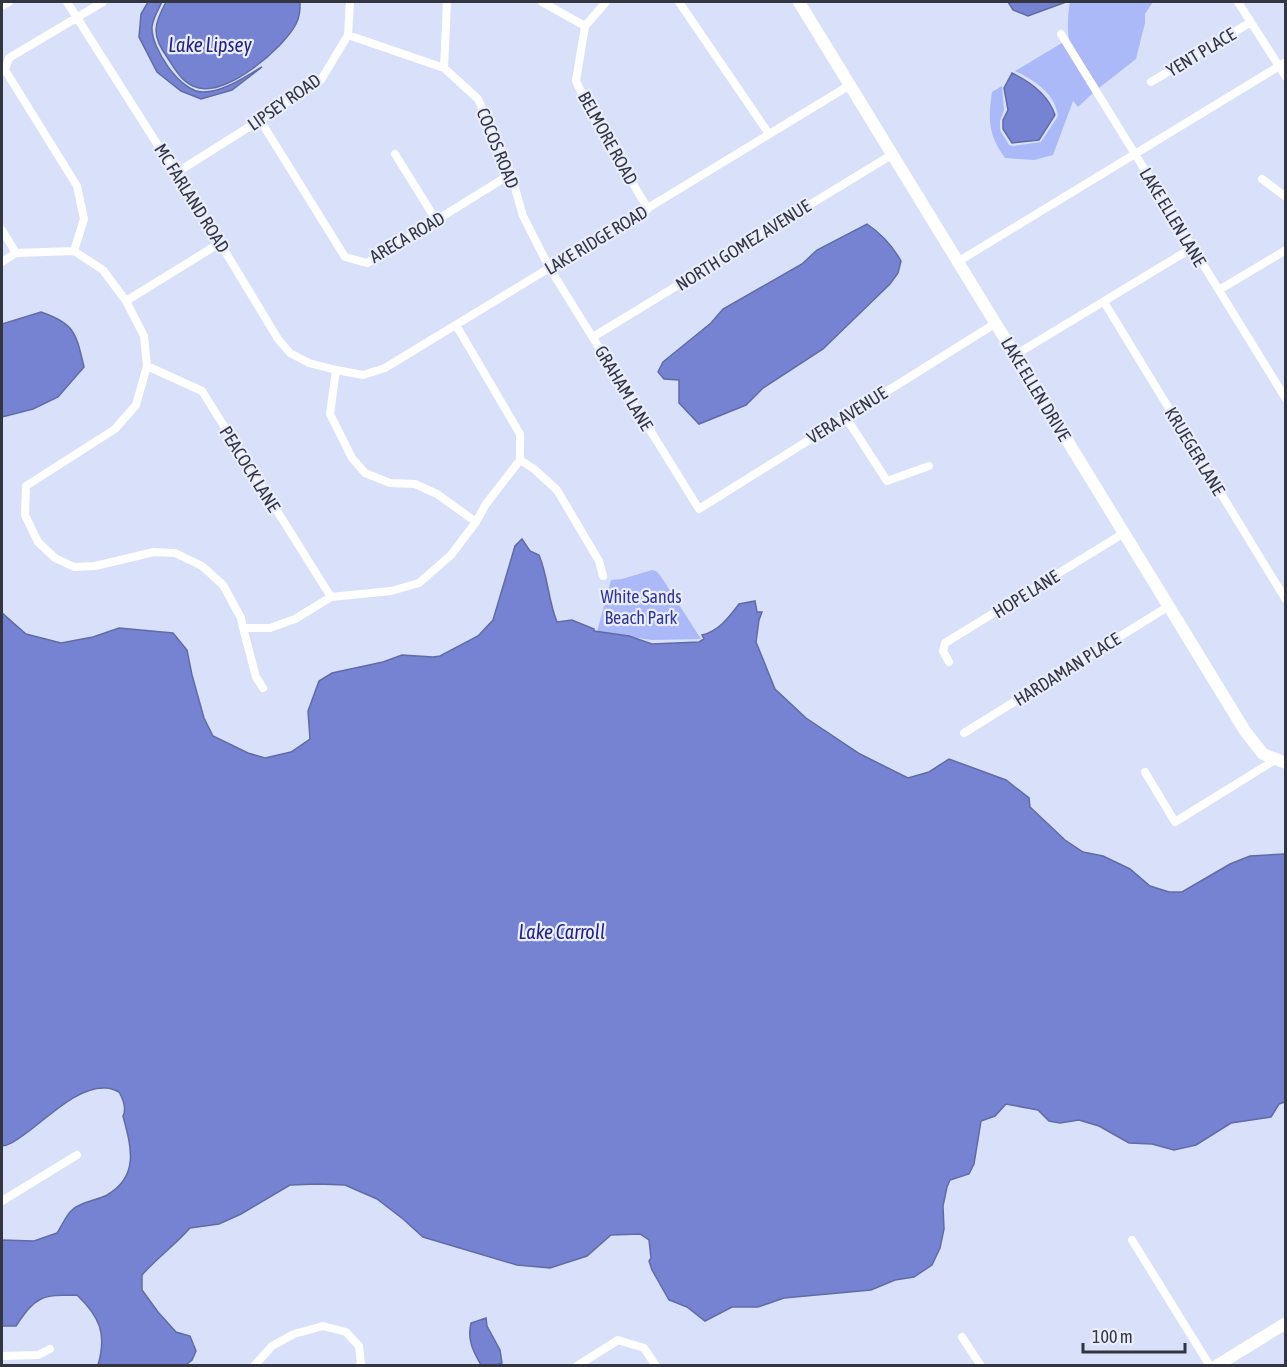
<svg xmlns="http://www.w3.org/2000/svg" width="1287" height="1367" font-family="'Asap Condensed',sans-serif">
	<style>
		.green { fill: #abb9f9 }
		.water { fill: #7583d2; stroke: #616ca6; stroke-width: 1.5 }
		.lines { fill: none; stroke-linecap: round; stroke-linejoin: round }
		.street { stroke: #fff; stroke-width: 8 }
		.secondary { stroke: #fff; stroke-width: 12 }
		.labels { text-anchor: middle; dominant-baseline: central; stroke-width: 4.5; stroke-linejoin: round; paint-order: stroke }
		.street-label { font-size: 18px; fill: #333540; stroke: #e9edfd }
		.park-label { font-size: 18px; fill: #333895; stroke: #e9edfd }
		.water-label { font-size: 20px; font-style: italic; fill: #24237f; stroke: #e9edfd }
	</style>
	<rect width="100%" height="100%" fill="#d9e0fa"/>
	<path class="green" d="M 1070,2 L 1153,2 L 1145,14 L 1145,23 L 1136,59 L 1099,88 C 1094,79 1071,46 1069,39 C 1067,31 1068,11 1070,2 Z
		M 1062,43 L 1093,93 L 1078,107 L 1073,101 L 1053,155 L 1034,160 L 1005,158 C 988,135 988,119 992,92 L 1002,86 L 1004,110 L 1000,121 L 1000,130 L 1009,145 L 1013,146 L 1041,142 L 1058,116 C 1055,93 1034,80 1015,71 Z
		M 652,570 L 656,571 L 660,575 L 701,639 L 652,640 L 597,632 L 611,580 L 622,579 Z"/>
	<path class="water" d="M 148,2 L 162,2 C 158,10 153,18 152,27 C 151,48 180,92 203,92 C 224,92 244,77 262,67 L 232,90 L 201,99 L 181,91 L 157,72 L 139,37 L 141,14 Z
		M 166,2 L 300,2 C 300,10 300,16 296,24 C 283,49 228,95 199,88 C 183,85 175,69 167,57 C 151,35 154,24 166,2 Z
		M 1008,2 L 1066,2 L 1028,16 L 1013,10 Z
		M 1012,73 C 1031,82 1048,94 1055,115 L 1039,140 L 1012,143 L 1003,129 L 1003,120 L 1008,110 L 1004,88 Z
		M 867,224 C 882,234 892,245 901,261 L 898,273 L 890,284 L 823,349 L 763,388 L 746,405 L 699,424 L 679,403 L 679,380 L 664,379 L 658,372 L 663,362 L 711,323 L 723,309 L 802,264 L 817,250 Z
		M 41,312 C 76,324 76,334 84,367 L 58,397 L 33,409 L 2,417 L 2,324 Z
		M 522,539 L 530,551 L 539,555 C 548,576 548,600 557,622 L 572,620 L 594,629 L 594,631 L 629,636 L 652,644 L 699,642 L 704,639 L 702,635 C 719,631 729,617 739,604 L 755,601 L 757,612 L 762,612 L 759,620 L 756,642 L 775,689 L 806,718 L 860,754 L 908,778 L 929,772 L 949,759 L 1006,780 L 1029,798 L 1030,807 L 1065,840 L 1083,852 L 1103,856 L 1130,869 L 1150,886 L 1169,892 L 1182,892 L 1230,864 L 1250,856 L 1285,854 L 1285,1102 L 1279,1104 L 1271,1117 L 1231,1123 L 1196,1145 L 1174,1150 L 1152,1144 L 1129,1143 L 1099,1126 L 1079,1120 L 1060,1123 L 1049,1121 L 1038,1110 L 1006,1104 L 995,1116 L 981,1121 L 974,1164 L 969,1174 L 950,1180 L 947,1187 L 943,1206 L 944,1229 L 940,1248 L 932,1265 L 914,1277 L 895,1280 L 871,1290 L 784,1298 L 758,1307 L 732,1307 L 705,1321 L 687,1307 L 669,1300 L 652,1270 L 649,1261 L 651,1258 L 649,1240 L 640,1234 L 611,1235 L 587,1256 L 550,1268 L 517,1265 L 423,1237 L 403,1219 L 377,1199 L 345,1185 L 318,1184 L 290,1185 L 241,1214 L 219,1224 L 190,1228 C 175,1245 157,1258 142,1275 L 142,1290 L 158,1312 L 176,1332 L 190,1336 L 196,1351 L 192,1360 L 186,1365 L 98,1365 C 107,1334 100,1317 77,1295 C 41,1295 36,1296 16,1326 L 2,1326 L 2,1240 L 34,1241 L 57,1233 C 62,1226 66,1215 72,1210 C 82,1201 96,1201 107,1195 C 140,1176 131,1146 123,1116 C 127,1108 123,1099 119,1092 C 115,1090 110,1088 106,1088 C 76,1086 45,1121 22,1136 C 15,1141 10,1145 2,1146 L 2,613 L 26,634 L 61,643 L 93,637 L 119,628 L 173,633 L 187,650 L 192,675 L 204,718 L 213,736 L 248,753 L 265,758 L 291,752 L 310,739 L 308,711 L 319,681 L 332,673 L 383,662 L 402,655 L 433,657 L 440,656 L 478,636 L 493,620 L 515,546 Z
		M 486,1318 L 487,1326 L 500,1350 L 502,1363 L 496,1365 L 481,1365 C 473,1351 467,1340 471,1323 Z"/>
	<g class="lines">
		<path class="street" d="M 67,2 L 220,243 L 278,339 L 290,353 L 309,363 L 336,370 L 363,375 L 385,368 L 850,85
			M 542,2 L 585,26
			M 606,2 L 585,26 L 576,81 L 592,115 L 648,209
			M 679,2 L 769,134
			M 1238,2 L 1286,77
			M 2,6 L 9,2
			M 1061,34 L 1286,399
			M 348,35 L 444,68 L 478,99 L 511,174 L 523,216 L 549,267 L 699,509 L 996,323
			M 444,68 L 447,2
			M 1151,82 L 1251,22
			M 260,120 L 345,257 L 367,263 L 511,174
			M 395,154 L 436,220
			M 176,173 L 260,120 L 321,80 L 348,35 L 350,2
			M 1262,179 L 1286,197
			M 2,230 L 16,253
			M 74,251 L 84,219 L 77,186 L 5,70 L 9,58 L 103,2
			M 959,261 L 1286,62
			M 2,262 L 16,253 L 74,251 L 103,270 L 126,301 L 144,336 L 147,366 L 136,405 L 115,429 L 26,486 L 25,515 L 38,542 L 55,558 L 74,567 L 95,566 L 154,552 L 175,553 L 202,566 L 223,585 L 241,618 L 243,628 L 270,628 L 295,619 L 331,597 L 391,591 L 419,583 L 451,555 L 476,522 L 486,504 L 520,460 L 520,434 L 456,325
			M 1219,290 L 1286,250
			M 126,301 L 220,243
			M 1104,302 L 1286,600
			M 593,337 L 893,154
			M 1015,355 L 1192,248
			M 147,366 L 202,391 L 331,597
			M 336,370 L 330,414 L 352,458 L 365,473 L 390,483 L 415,484 L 437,494 L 476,522
			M 845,416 L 887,481 L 929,466
			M 520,460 L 534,469 L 557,490 L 599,561 L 603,576
			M 243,628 L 256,677 L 263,688
			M 949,662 L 943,651 L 945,643 L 1124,533
			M 964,733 L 1169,606
			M 1145,772 L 1175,822 L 1275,760
			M 2,1201 L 77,1155
			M 1132,1240 L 1210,1366
			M 962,1337 L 981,1366
			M 2,1356 L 38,1355 L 50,1349
			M 254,1366 L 272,1346 L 294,1334 L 323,1326 L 346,1332 L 359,1346 L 361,1364 L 359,1366
			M 577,1366 L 618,1340 L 644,1348 L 656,1366"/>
		<path class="secondary" d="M 799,2 L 1245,731 L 1263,754 L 1286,763
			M 1216,1366 L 1286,1323"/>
	</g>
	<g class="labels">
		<g class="street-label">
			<text transform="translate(1201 52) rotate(-31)">YENT PLACE</text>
			<text transform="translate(284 102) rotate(-35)">LIPSEY ROAD</text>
			<text transform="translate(608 138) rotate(61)">BELMORE ROAD</text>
			<text transform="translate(498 148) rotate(68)">COCOS ROAD</text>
			<text transform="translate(192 198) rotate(58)">MC FARLAND ROAD</text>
			<text transform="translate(1173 217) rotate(59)">LAKE ELLEN LANE</text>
			<text transform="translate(407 237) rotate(-30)">ARECA ROAD</text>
			<text transform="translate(596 240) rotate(-31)">LAKE RIDGE ROAD</text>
			<text transform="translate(743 245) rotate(-32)">NORTH GOMEZ AVENUE</text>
			<text transform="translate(624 388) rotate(59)">GRAHAM LANE</text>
			<text transform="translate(1036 389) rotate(59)">LAKE ELLEN DRIVE</text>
			<text transform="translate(847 415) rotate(-32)">VERA AVENUE</text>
			<text transform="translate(1195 451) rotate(59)">KRUEGER LANE</text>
			<text transform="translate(250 469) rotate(58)">PEACOCK LANE</text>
			<text transform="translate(1026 594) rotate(-32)">HOPE LANE</text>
			<text transform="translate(1067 669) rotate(-32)">HARDAMAN PLACE</text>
		</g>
		<g class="park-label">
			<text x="641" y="596">White Sands<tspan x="641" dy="21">Beach Park</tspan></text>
		</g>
		<g class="water-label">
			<text x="210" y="44">Lake Lipsey</text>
			<text x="562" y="931">Lake Carroll</text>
		</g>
	</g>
	<rect width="1287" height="1367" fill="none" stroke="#333540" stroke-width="6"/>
	<path d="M1083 1343v9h102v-9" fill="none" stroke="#333540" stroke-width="3"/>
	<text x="1092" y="1343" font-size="18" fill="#333540" stroke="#e9edfd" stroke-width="4.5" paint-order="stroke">100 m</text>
</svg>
